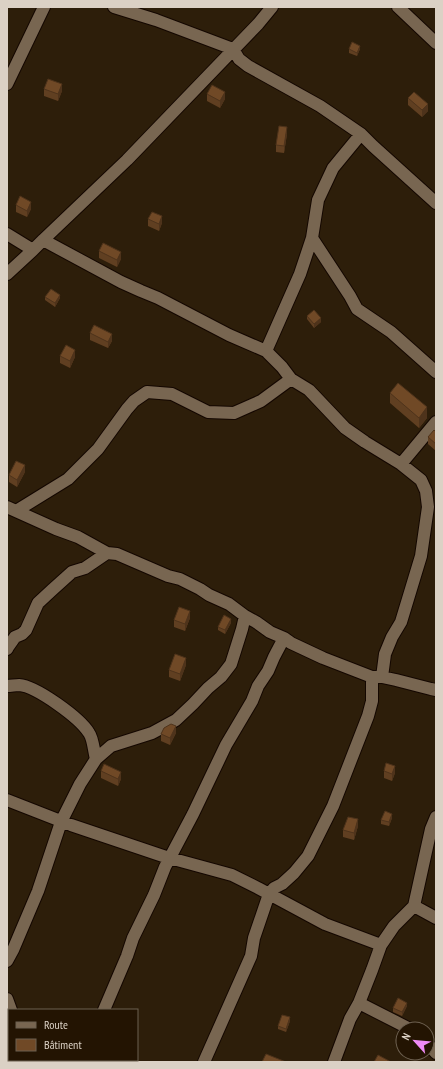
<svg xmlns="http://www.w3.org/2000/svg" width="443" height="1069" font-family="'PT Sans Narrow',sans-serif">
	<style>
		.lines { fill: none; stroke-linecap: round; stroke-linejoin: round }
		.street-casing { stroke: #140700; stroke-width: 14 }
		.street { stroke: #786651; stroke-width: 12 }
		.rail { stroke: #a29788; stroke-width: 3; stroke-dasharray: 7 7; stroke-linecap: butt }
		.wall { fill: #603f21 }
		.shaded-wall { fill: #4e331b }
		.building { fill: #704926; stroke: #4e331b }
	</style>
	<rect width="100%" height="100%" fill="#2d1e0a"/>
	<g class="lines">
		<g class="street-casing">
			<path id="street" d="M 114,7 L 156,20 L 233,49 L 239,59 L 248,66 L 320,106 L 361,134 L 373,146 L 436,203
				M 398,7 L 436,43
				M 7,84 L 44,7
				M 7,234 L 33,250
				M 312,238 L 350,296 L 357,309 L 391,332 L 436,372
				M 43,240 L 121,282 L 141,291 L 158,298 L 229,335 L 266,351 L 282,367 L 291,379 L 309,390 L 345,428 L 365,442 L 401,464 L 421,480 L 426,491 L 428,507 L 421,556 L 401,622 L 392,637 L 385,654 L 382,677
				M 7,274 L 33,250 L 43,240 L 127,160 L 258,24 L 272,7
				M 266,351 L 300,274 L 312,238 L 318,200 L 333,168 L 361,134
				M 401,464 L 436,422
				M 7,507 L 56,529 L 78,537 L 107,553 L 117,554 L 168,576 L 180,579 L 200,589 L 209,595 L 229,604 L 245,616 L 256,622 L 270,632 L 284,638 L 291,643 L 323,658 L 372,677 L 382,677 L 396,680 L 431,689 L 436,690
				M 16,511 L 68,479 L 98,449 L 127,409 L 134,401 L 147,392 L 172,394 L 208,412 L 234,413 L 261,401 L 291,379
				M 7,649 L 8,647 L 15,637 L 22,634 L 26,630 L 38,603 L 52,590 L 72,572 L 85,568 L 107,553
				M 7,686 C 11,686 15,685 19,685 C 36,686 80,718 89,733 C 93,738 94,752 96,759
				M 7,800 L 71,825 L 166,857 L 232,875 L 258,888 L 325,924 L 381,945 L 394,926 L 414,906 L 436,918
				M 414,906 L 431,829 L 436,817
				M 7,961 L 13,950 L 38,891 L 61,822 L 80,784 L 96,759 L 111,746 L 152,733 L 176,720 L 193,704 L 208,688 L 221,677 L 231,664 L 242,629 L 245,616
				M 7,999 L 11,1010
				M 359,1003 L 410,1029
				M 104,1010 L 127,956 L 133,938 L 154,895 L 165,867 L 193,814 L 226,745 L 252,701 L 258,686 L 268,671 L 274,657 L 284,638
				M 427,1043 L 436,1053
				M 69,1060 L 71,1062
				M 204,1062 L 251,956 L 254,938 L 269,894 L 274,888 L 282,884 L 294,873 L 308,856 L 333,806 L 368,716 L 372,701 L 372,677
				M 334,1062 L 350,1019 L 359,1003 L 372,970 L 381,945"/>
		</g>
		<use href="#street" class="street"/>
		<path class="rail" d="M 7,1053 L 9,1054
			M 20,1060 L 24,1062"/>
	</g>
	<path class="wall" d="M 349,49 L 360,49 L 357,56 L 349,53 Z
		M 44,89 L 62,91 L 58,101 L 44,96 Z
		M 207,94 L 225,99 L 220,108 L 207,101 Z
		M 408,98 L 428,111 L 422,117 L 408,105 Z
		M 287,134 L 284,153 L 276,152 L 276,145 Z
		M 16,205 L 31,209 L 27,217 L 16,212 Z
		M 148,219 L 162,223 L 159,231 L 148,226 Z
		M 99,251 L 121,259 L 117,267 L 99,258 Z
		M 45,297 L 60,298 L 55,307 L 45,300 Z
		M 307,316 L 321,322 L 314,328 L 307,319 Z
		M 90,333 L 112,341 L 108,348 L 90,340 Z
		M 60,356 L 75,357 L 70,368 L 60,363 Z
		M 390,393 L 427,418 L 419,428 L 390,403 Z
		M 436,432 L 436,451 L 428,444 L 428,437 Z
		M 25,472 L 17,487 L 9,482 L 9,475 Z
		M 190,618 L 185,631 L 174,627 L 174,620 Z
		M 231,623 L 225,634 L 218,630 L 218,627 Z
		M 186,665 L 180,681 L 169,677 L 169,670 Z
		M 176,733 L 170,745 L 161,741 L 161,734 Z
		M 101,771 L 121,779 L 118,786 L 101,778 Z
		M 384,771 L 395,773 L 392,781 L 384,778 Z
		M 392,818 L 389,826 L 381,824 L 381,820 Z
		M 358,826 L 354,840 L 343,837 L 343,830 Z
		M 407,1006 L 402,1016 L 393,1012 L 393,1008 Z
		M 290,1021 L 286,1032 L 278,1029 L 278,1026 Z"/>
	<path class="shaded-wall" d="M 360,46 L 360,49 L 357,56 L 357,53 Z
		M 62,84 L 62,91 L 58,101 L 58,94 Z
		M 225,92 L 225,99 L 220,108 L 220,101 Z
		M 428,104 L 428,111 L 422,117 L 422,110 Z
		M 287,127 L 287,134 L 284,153 L 284,146 Z
		M 31,202 L 31,209 L 27,217 L 27,211 Z
		M 162,216 L 162,223 L 159,231 L 159,224 Z
		M 121,252 L 121,259 L 117,267 L 117,260 Z
		M 60,295 L 60,298 L 55,307 L 55,303 Z
		M 321,318 L 321,322 L 314,328 L 314,324 Z
		M 112,334 L 112,341 L 108,348 L 108,342 Z
		M 75,350 L 75,357 L 70,368 L 70,361 Z
		M 427,407 L 427,418 L 419,428 L 419,418 Z
		M 25,465 L 25,472 L 17,487 L 17,480 Z
		M 190,611 L 190,618 L 185,631 L 185,624 Z
		M 231,619 L 231,623 L 225,634 L 225,630 Z
		M 186,658 L 186,665 L 180,681 L 180,674 Z
		M 176,726 L 176,733 L 170,745 L 170,738 Z
		M 395,766 L 395,773 L 392,781 L 392,774 Z
		M 121,772 L 121,779 L 118,786 L 118,779 Z
		M 392,814 L 392,818 L 389,826 L 389,822 Z
		M 358,819 L 358,826 L 354,840 L 354,833 Z
		M 407,1003 L 407,1006 L 402,1016 L 402,1012 Z
		M 290,1017 L 290,1021 L 286,1032 L 286,1029 Z"/>
	<path class="building" d="M 352,42 L 360,46 L 357,53 L 349,49 Z
		M 48,79 L 62,84 L 58,94 L 44,89 Z
		M 212,85 L 225,92 L 220,101 L 207,94 Z
		M 414,92 L 428,104 L 422,110 L 408,98 Z
		M 279,126 L 287,127 L 284,146 L 276,145 Z
		M 20,196 L 31,202 L 27,211 L 16,205 Z
		M 152,212 L 162,216 L 159,224 L 148,219 Z
		M 103,243 L 121,252 L 117,260 L 99,251 Z
		M 51,289 L 60,295 L 55,303 L 45,297 Z
		M 314,310 L 321,318 L 314,324 L 307,316 Z
		M 94,325 L 112,334 L 108,342 L 90,333 Z
		M 66,345 L 75,350 L 70,361 L 60,356 Z
		M 398,383 L 427,407 L 419,418 L 390,393 Z
		M 434,430 L 436,432 L 436,444 L 428,437 Z
		M 16,461 L 25,465 L 17,480 L 9,475 Z
		M 179,607 L 190,611 L 185,624 L 174,620 Z
		M 224,615 L 231,619 L 225,630 L 218,627 Z
		M 175,654 L 186,658 L 180,674 L 169,670 Z
		M 171,724 L 176,726 L 170,738 L 161,734 L 164,728 Z
		M 386,763 L 395,766 L 392,774 L 384,771 Z
		M 104,764 L 121,772 L 118,779 L 101,771 Z
		M 385,811 L 392,814 L 389,822 L 381,820 Z
		M 348,817 L 358,819 L 354,833 L 343,830 Z
		M 398,998 L 407,1003 L 402,1012 L 393,1008 Z
		M 282,1015 L 290,1017 L 286,1029 L 278,1026 Z
		M 266,1054 L 286,1062 L 262,1062 Z
		M 378,1055 L 391,1062 L 374,1062 Z"/>
	<rect width="443" height="1069" fill="none" stroke="#dbd1c5" stroke-width="16"/>
	<rect x="8" y="1009" width="130" height="52" fill="#231402" stroke="#6d6050"/>
	<rect x="16" y="1022" width="20" height="6" fill="#786651" stroke="#6d6050"/>
	<text x="44" y="1029" font-size="12" fill="#dbd1c5">Route</text>
	<rect x="16" y="1039" width="20" height="12" fill="#704926" stroke="#6d6050"/>
	<text x="44" y="1049" font-size="12" fill="#dbd1c5">Bâtiment</text>
	<g transform="translate(415 1041) rotate(297)"><circle r="19" fill="#231402" stroke="#6d6050"/>
	<path d="M0-3L7 15L0 10L-7 15Z" fill="#ef8bf7"/>
	<text y="-6" font-size="11" font-weight="bold" text-anchor="middle" fill="#dbd1c5">N</text>
	</g>
</svg>
